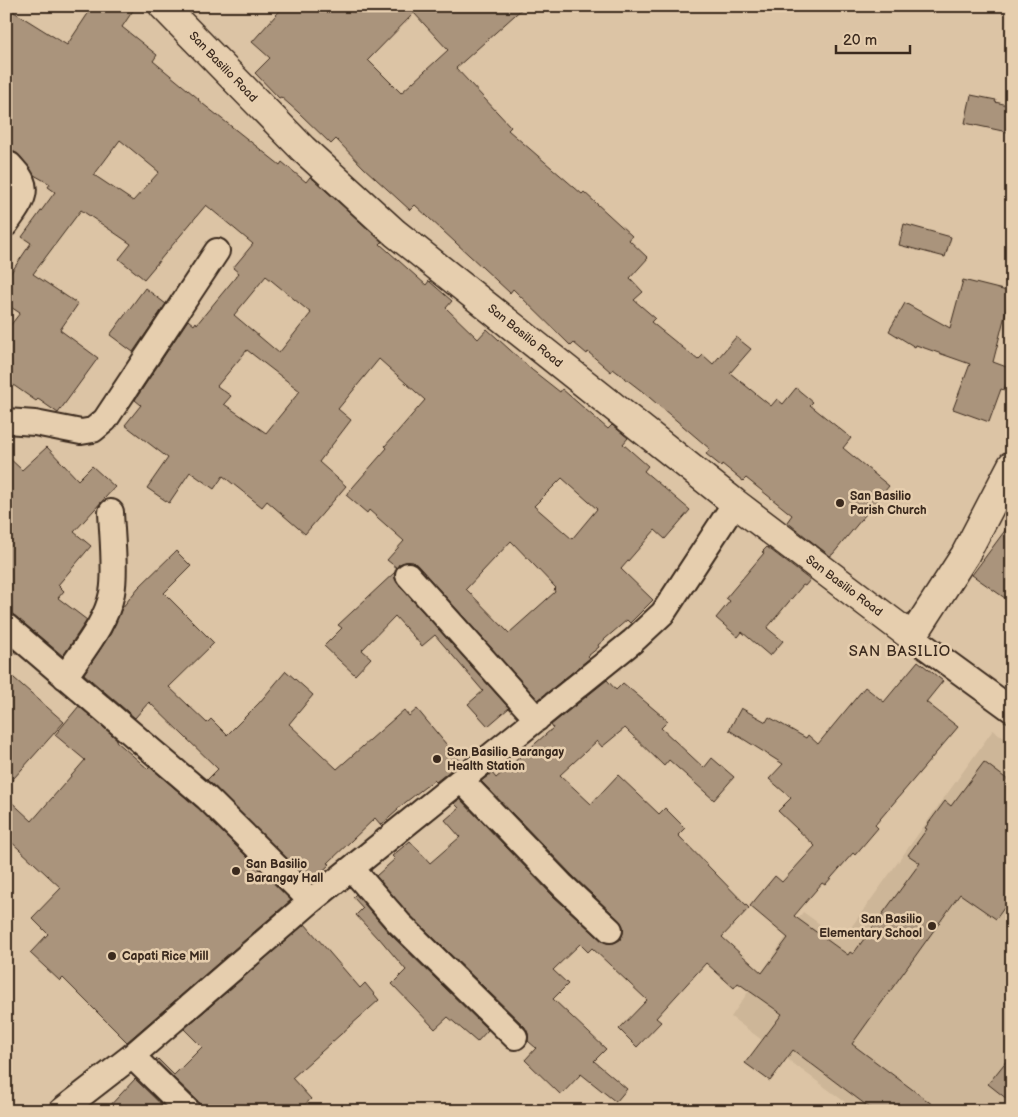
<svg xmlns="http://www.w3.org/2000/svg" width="1018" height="1117" font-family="'Balsamiq Sans',sans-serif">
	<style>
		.built { fill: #cdb698 }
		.building { fill: #aa947b; stroke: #3b2a1e; fill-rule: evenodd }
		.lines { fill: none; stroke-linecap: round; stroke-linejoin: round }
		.minor-casing { stroke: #3b2a1e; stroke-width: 28 }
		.tertiary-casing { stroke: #3b2a1e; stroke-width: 31 }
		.minor { stroke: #e6ceae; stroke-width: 24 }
		.tertiary { stroke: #e6ceae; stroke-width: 28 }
		.poi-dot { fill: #3b2a1e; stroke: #e6ceae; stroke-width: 2 }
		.labels { text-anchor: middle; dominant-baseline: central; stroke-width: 5; stroke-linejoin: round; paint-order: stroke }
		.street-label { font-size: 12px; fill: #3b2a1e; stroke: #e6ceae }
		.poi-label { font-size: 12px; font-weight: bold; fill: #3b2a1e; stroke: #e6ceae; text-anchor: start }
		.quarter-label { font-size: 15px; letter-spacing: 1px; fill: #3b2a1e; stroke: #e6ceae }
	</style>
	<rect width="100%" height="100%" fill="#dcc4a5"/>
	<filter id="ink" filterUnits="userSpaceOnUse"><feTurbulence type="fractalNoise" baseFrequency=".02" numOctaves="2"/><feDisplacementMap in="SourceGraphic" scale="10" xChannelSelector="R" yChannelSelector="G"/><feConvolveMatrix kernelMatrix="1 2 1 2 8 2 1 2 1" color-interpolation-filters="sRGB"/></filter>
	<g filter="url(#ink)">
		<path class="built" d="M 993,730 L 1012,743 L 1012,1111 L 857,1111 L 731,1017 L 803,912 L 842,940 Z"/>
		<path class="building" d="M 93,6 L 136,6 L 122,27 L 157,55 L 153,61 L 199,99 L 198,100 L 280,165 L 282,162 L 306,182 L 310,177 L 313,179 L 382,242 L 380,244 L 426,285 L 429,281 L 452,301 L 446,308 L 478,339 L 487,329 L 532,370 L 560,392 L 562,389 L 608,429 L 612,425 L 628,438 L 623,444 L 648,466 L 644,471 L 690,510 L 665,539 L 655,530 L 621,569 L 653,600 L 630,623 L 627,620 L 598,645 L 599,647 L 588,656 L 590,658 L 538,700 L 418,566 L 413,562 L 406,562 L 399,564 L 397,568 L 387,560 L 404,541 L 369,510 L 367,513 L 346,495 L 387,448 L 385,446 L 425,400 L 379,359 L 338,409 L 351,420 L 319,462 L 346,486 L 305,534 L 267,501 L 262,507 L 223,476 L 214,489 L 190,472 L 169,503 L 147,488 L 168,458 L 125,425 L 141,405 L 135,400 L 188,320 L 194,325 L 196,322 L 197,324 L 239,273 L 233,268 L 253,244 L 206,205 L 144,279 L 119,259 L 131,244 L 81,210 L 33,274 L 78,304 L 60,330 L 98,358 L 58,413 L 38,399 L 36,401 L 6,380 L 6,331 L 20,313 L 6,304 L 6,280 L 31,243 L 22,237 L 55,192 L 48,187 L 50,184 L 34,175 L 20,156 L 14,152 L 6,152 L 6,7 L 67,45 ZM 120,140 L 159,172 L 133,201 L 94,175 ZM 266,276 L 311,313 L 279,353 L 234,315 ZM 247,350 L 300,391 L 266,433 L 224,404 L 231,396 L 217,386 ZM 562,478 L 597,509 L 572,539 L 534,506 ZM 511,541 L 556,588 L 554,590 L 555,592 L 509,633 L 466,589 Z
			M 284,6 L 525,6 L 456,68 L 511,127 L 508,130 L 582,194 L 584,192 L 632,236 L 629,240 L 648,258 L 630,278 L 643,292 L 634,300 L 655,318 L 651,322 L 698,360 L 703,355 L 713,364 L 736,337 L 751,349 L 730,373 L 771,406 L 777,399 L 783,404 L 796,388 L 813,402 L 810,405 L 851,438 L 843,448 L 889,486 L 833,554 L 830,556 L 787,522 L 792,515 L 746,478 L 743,481 L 722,464 L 721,466 L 706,454 L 710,449 L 643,392 L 613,369 L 611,372 L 588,352 L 587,354 L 574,343 L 571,346 L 513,289 L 510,293 L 415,205 L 410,210 L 364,168 L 336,139 L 331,144 L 298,112 L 281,97 L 279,98 L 255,73 L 270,58 L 252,42 ZM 414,13 L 448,50 L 401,93 L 368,60 Z
			M 971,95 L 996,100 L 995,102 L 1012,106 L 1012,133 L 965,123 Z
			M 904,224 L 951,237 L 945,257 L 899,245 Z
			M 963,280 L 1011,292 L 993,362 L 1012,369 L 1004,390 L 1001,389 L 989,422 L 953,409 L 970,364 L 916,345 L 915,347 L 889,331 L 905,303 L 950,328 Z
			M 145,288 L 166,304 L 133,352 L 110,335 Z
			M 47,447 L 78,480 L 92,466 L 115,487 L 74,532 L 91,546 L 58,585 L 64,591 L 58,598 L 87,620 L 63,656 L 15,616 L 6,613 L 6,455 L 22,470 Z
			M 1012,521 L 1012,603 L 972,575 Z
			M 767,547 L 810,580 L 805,586 L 803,585 L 767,628 L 783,641 L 770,656 L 742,632 L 738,637 L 716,618 L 730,601 L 726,598 L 764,553 L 762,552 Z
			M 176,551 L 191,566 L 164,593 L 214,643 L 169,687 L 207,723 L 211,719 L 227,735 L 259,703 L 286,671 L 313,695 L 289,724 L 337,769 L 404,710 L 409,716 L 417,709 L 461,762 L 436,782 L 434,780 L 397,809 L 398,810 L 381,825 L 375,818 L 328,863 L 330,864 L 311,882 L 207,780 L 218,769 L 149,702 L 135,718 L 84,674 L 111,633 L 122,608 L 138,588 Z
			M 395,572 L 395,578 L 398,584 L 509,708 L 488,726 L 468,704 L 483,691 L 435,635 L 422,646 L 395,616 L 362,650 L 371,658 L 355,675 L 324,646 L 342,628 L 338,625 Z
			M 6,644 L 15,651 L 6,662 Z
			M 918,661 L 943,681 L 926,702 L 958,727 L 875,825 L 878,828 L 855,855 L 853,853 L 825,885 L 822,883 L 794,916 L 848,955 L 850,952 L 853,954 L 920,863 L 908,855 L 927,829 L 925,828 L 945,801 L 951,806 L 984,762 L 1012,783 L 1012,897 L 996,919 L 960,894 L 852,1044 L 941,1111 L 874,1111 L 793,1050 L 770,1081 L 745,1063 L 782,1014 L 738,983 L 734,988 L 706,963 L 656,1018 L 661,1022 L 637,1047 L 619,1029 L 647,1000 L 592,948 L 588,952 L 580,944 L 553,970 L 568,984 L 553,999 L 606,1049 L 594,1061 L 627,1089 L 616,1102 L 581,1074 L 561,1095 L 525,1060 L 536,1048 L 528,1041 L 528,1034 L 525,1027 L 409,914 L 376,876 L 395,859 L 392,856 L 410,841 L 430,863 L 460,837 L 445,820 L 459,808 L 454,803 L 460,799 L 553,896 L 601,940 L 607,943 L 614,943 L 620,940 L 623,933 L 623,926 L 619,920 L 573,876 L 481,781 L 492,773 L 496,778 L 553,728 L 551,725 L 607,680 L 616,690 L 623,683 L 668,721 L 661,728 L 704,768 L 712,758 L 734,777 L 714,800 L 669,760 L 664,766 L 625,728 L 602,747 L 597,741 L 560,775 L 591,804 L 618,775 L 659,814 L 665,808 L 685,828 L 678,835 L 749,908 L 722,937 L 762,973 L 788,938 L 750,906 L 775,876 L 782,882 L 815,846 L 778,811 L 791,798 L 769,779 L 783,764 L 729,730 L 741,708 L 766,722 L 769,717 L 806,738 L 808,735 L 818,744 L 865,687 L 884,702 Z
			M 6,671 L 64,722 L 6,787 Z
			M 79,706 L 117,739 L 116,741 L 148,769 L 150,767 L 198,808 L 291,900 L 127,1042 L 63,978 L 60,981 L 30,953 L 48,934 L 32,918 L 61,888 L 6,837 L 6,797 L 32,821 L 85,760 L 55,735 Z
			M 356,894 L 389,933 L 488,1030 L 477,1042 L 448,1017 L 435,1029 L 392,984 L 406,970 L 379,938 L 378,939 L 356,915 L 363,908 L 353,897 Z
			M 305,924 L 360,988 L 365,983 L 379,1000 L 292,1078 L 311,1099 L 298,1111 L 201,1111 L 198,1101 L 155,1060 L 157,1058 L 174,1075 L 202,1047 L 184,1029 Z
			M 1012,1054 L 1012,1103 L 988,1084 Z
			M 135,1079 L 168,1111 L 105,1111 Z"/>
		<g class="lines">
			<g class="minor-casing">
				<path id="minor" d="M 6,224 C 14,212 29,196 22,181 C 20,175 14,170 10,165
					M 6,421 L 35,423 L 81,432 L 93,430 L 105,420 L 217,251
					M 408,575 L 537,719
					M 6,626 L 207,798 L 311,901
					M 912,637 L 1012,710
					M 65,677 C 82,651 106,624 112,593 C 116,572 112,535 111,512
					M 461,780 L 563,886 L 610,930
					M 352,869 L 399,923 L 515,1037
					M 132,1056 L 188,1111
					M 61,1111 L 132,1056 L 311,901 L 633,641 L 663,613 L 735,503"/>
			</g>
			<g class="tertiary-casing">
				<path id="tertiary" d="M 163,6 L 303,149 L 395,233 L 735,503 L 912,637 L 965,555 L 1012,465"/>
			</g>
			<use href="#minor" class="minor"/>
			<use href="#tertiary" class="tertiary"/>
		</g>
	</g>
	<g class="poi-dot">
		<circle cx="840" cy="503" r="5"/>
		<circle cx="437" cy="759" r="5"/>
		<circle cx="236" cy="871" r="5"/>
		<circle cx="932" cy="926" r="5"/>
		<circle cx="112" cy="956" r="5"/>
	</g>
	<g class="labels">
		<g class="street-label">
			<text transform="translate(223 67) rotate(46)">San Basilio Road</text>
			<text transform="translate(525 336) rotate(39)">San Basilio Road</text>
			<text transform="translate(844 586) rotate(37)">San Basilio Road</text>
		</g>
		<g class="poi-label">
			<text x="850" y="496">San Basilio<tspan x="850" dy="14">Parish Church</tspan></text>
			<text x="447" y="752">San Basilio Barangay<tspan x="447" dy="14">Health Station</tspan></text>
			<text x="246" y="864">San Basilio<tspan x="246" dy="14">Barangay Hall</tspan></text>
			<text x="922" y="919" text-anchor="end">San Basilio<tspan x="922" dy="14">Elementary School</tspan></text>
			<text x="122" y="956">Capati Rice Mill</text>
		</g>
		<g class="quarter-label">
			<text x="900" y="651">SAN BASILIO</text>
		</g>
	</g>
	<rect width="1018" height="1117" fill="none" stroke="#e6ceae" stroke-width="25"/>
	<rect x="12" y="12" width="993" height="1092" fill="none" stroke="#3b2a1e" stroke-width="2" filter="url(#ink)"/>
	<path d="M836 45v8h74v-8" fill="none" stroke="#3b2a1e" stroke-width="2.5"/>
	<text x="843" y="45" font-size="15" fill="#3b2a1e" stroke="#e6ceae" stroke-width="4" paint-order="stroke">20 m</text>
</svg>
